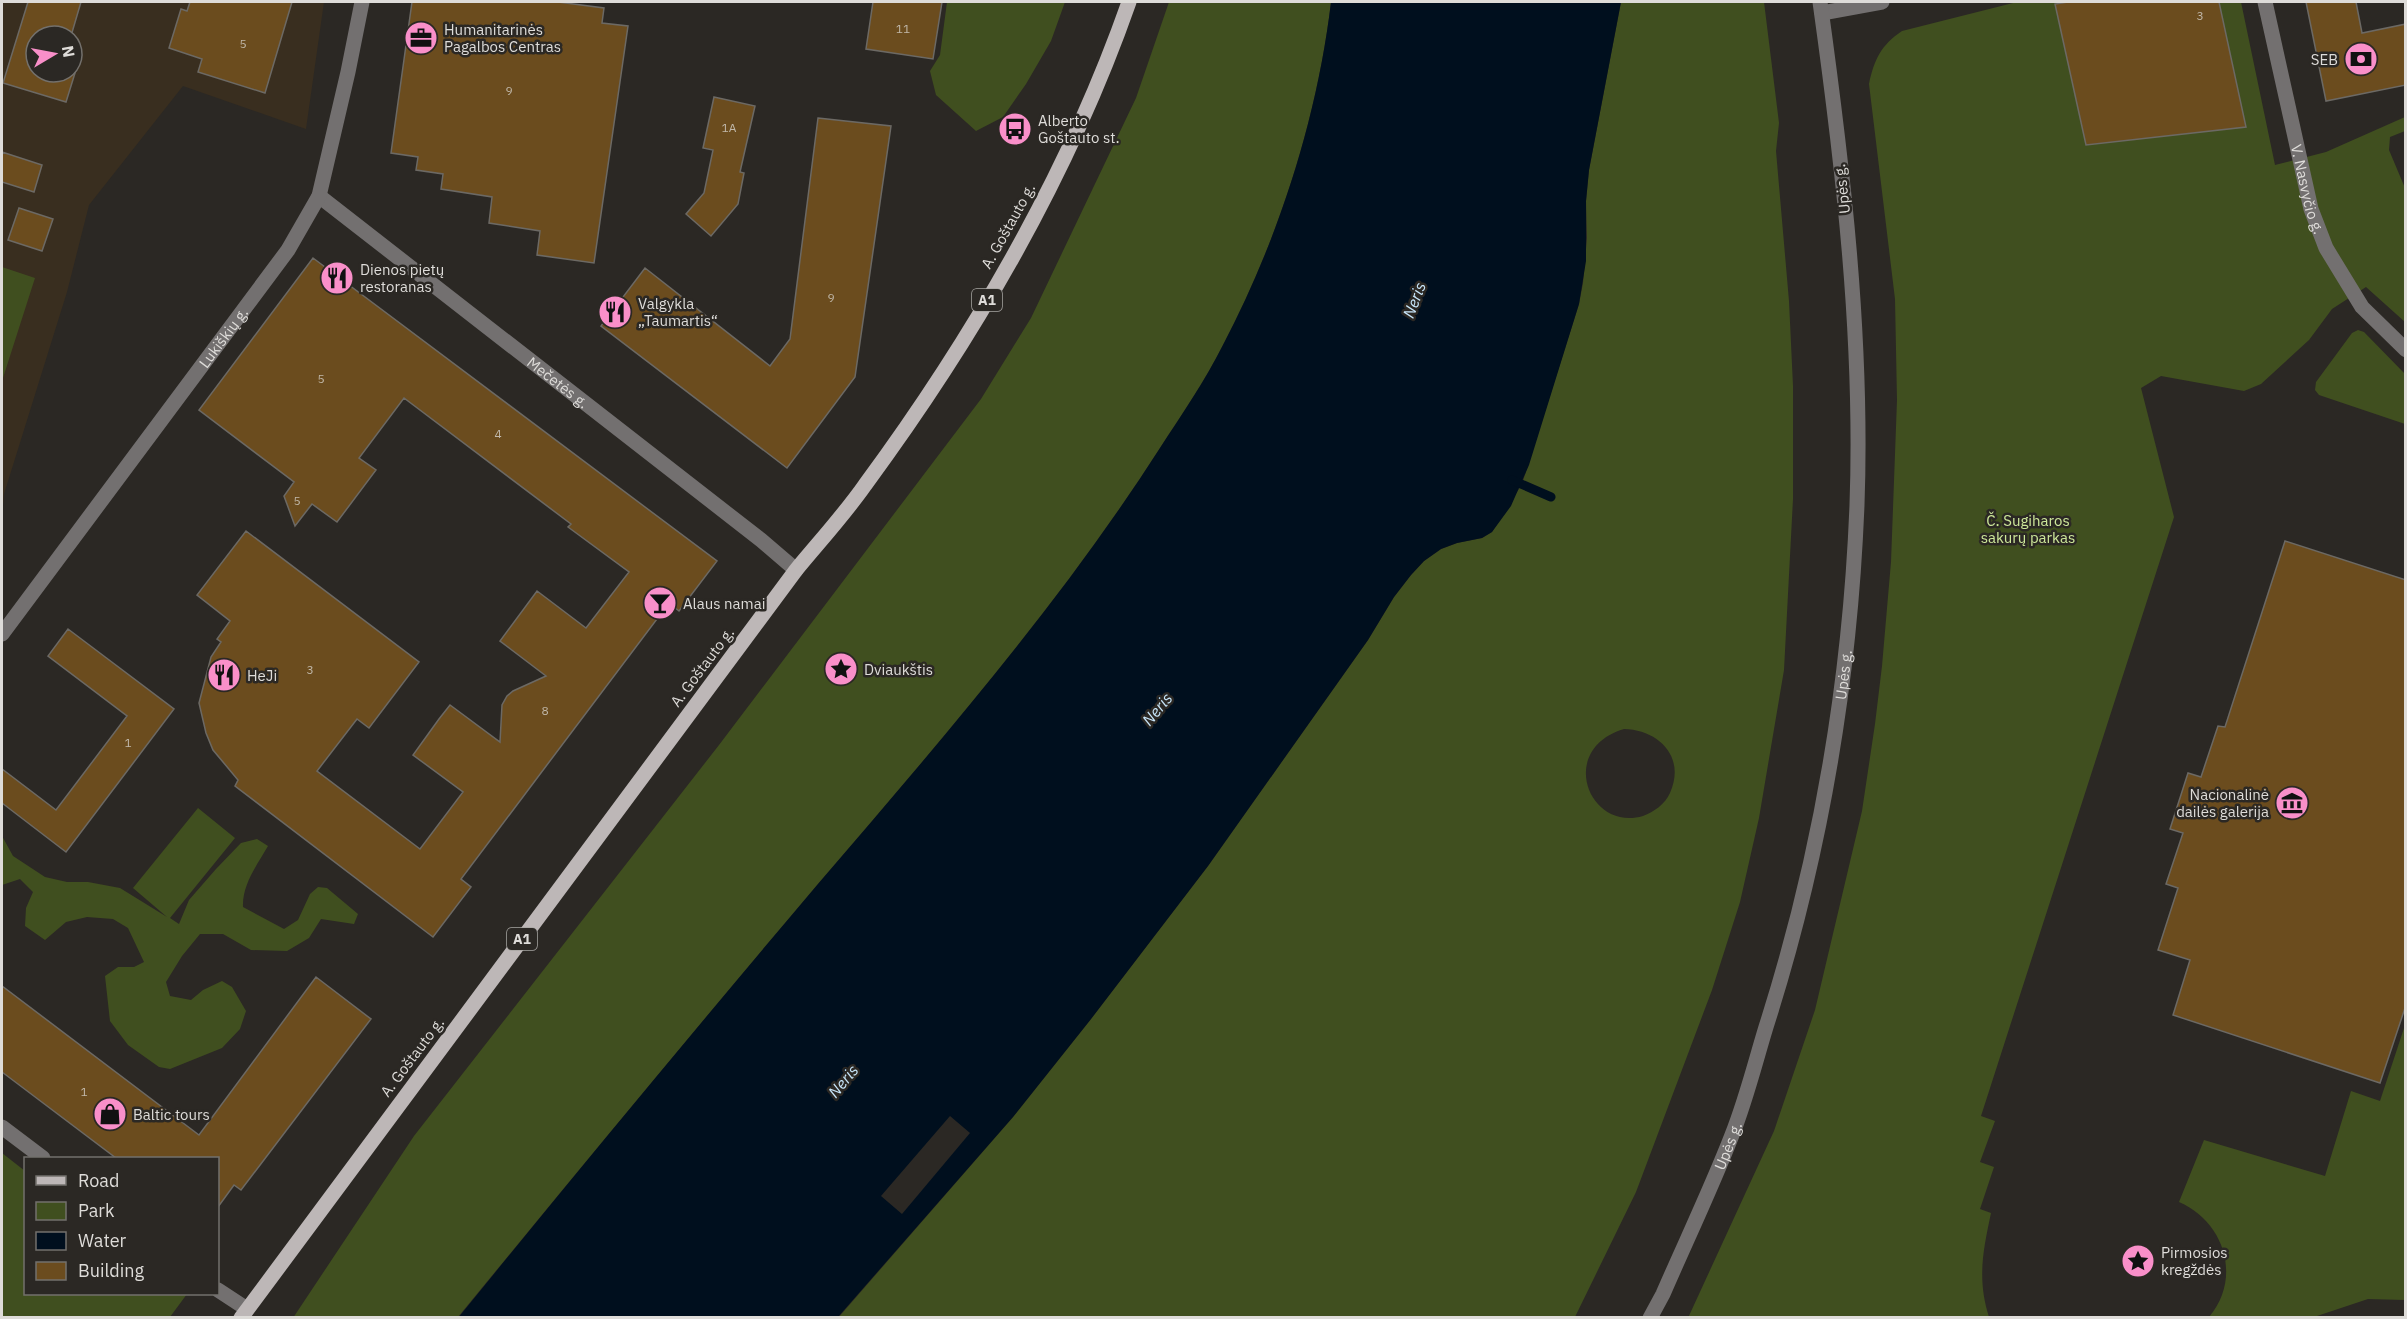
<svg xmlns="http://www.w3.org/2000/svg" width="2407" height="1319" font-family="'IBM Plex Sans',sans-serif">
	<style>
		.education { fill: #392e1f; fill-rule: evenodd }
		.green { fill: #404f1f; fill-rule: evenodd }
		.water { fill: #000f1e }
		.pier { fill: #2b2824 }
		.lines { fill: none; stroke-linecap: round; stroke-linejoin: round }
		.stream { stroke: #000f1e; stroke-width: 9 }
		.building { fill: #6b4c1e; stroke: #6c6964; stroke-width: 1.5 }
		.minor { stroke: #737070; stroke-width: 15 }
		.major { stroke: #bdb7b7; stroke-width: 15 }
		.labels { text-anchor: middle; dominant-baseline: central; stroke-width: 5; stroke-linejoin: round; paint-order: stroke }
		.number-label { font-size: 12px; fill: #c1b8aa }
		.shield { fill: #2b2824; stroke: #a8a6a3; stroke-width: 1.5 }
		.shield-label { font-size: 14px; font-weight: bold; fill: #dedcd9 }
		.poi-label { font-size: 15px; fill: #dedcd9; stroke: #2b2824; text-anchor: start }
		.street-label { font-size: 15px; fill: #dedcd9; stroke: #2b2824 }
		.park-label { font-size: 15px; fill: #cde79a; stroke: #2b2824 }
		.water-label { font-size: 16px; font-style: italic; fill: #c8e6fa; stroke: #2b2824 }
	</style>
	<rect width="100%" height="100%" fill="#2b2824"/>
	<path class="education" d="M 2,2 L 324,2 L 306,129 L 183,86 L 89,205 L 67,292 L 4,494 L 2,517 ZM 36,36 L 72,36 L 72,72 L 36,72 Z"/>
	<path class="green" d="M 947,2 L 1065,2 L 1051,41 L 1026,84 L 1003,117 L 976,131 L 936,95 L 930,71 L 940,55 Z
		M 1169,2 L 1331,2 C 1317,120 1278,240 1223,345 C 1205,381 1182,414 1160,448 C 1060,604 938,744 818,884 C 696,1028 577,1172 458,1317 L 293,1318 L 414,1136 L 719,745 L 981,399 L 1031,318 L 1136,98 Z
		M 1621,2 L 1764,2 L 1779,123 L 1776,151 L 1789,301 L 1793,386 L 1793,499 L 1784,670 L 1759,818 L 1740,902 L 1712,990 L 1636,1192 L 1575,1317 L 838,1318 L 1013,1117 L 1091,1019 L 1208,866 L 1368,640 L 1394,597 L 1411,575 L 1424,561 L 1441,549 L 1457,543 L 1482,538 L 1492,532 L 1522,484 L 1579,304 L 1583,283 L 1587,238 L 1586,201 L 1589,170 ZM 1624,729 C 1659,730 1686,757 1670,793 C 1665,804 1654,812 1643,816 C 1588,832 1557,749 1624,729 Z
		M 2017,2 L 2241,2 L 2275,165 L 2326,152 L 2405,117 L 2405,131 L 2390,137 L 2389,150 L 2405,188 L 2405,322 L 2366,287 L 2332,309 L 2309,340 L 2261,384 L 2244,391 L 2161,376 L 2141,388 L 2174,517 L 1981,1116 L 1995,1121 L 1980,1162 L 1994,1167 L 1980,1209 L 1991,1213 C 1983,1251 1977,1279 1989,1317 L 1688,1318 L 1774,1131 L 1815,1010 L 1862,811 L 1875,724 L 1882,666 L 1891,562 L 1897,400 L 1895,299 L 1869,84 C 1874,60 1881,45 1902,31 Z
		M 2,267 L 35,278 L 2,381 Z
		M 2358,330 L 2364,332 L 2405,374 L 2405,424 L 2319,395 L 2315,390 L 2316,382 L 2352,333 Z
		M 198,808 L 235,838 L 170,918 L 179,924 L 189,900 L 216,869 L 241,843 L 257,839 L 268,846 C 257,865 242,885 243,907 L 284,929 L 298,920 L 310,894 L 318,887 L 327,888 L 358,914 L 354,924 L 321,919 L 309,938 L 287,951 L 251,950 L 223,934 L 200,934 L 182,956 L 166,982 L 170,996 L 191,1000 L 203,990 L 222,981 L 232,987 L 246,1011 L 240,1029 L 222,1048 L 170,1069 L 159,1067 L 128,1045 L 110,1021 L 105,976 L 118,967 L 134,967 L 144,962 L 128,928 L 113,919 L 87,917 L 66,922 L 45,940 L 25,926 L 26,908 L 33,892 L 20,879 L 2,885 L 2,836 L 13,856 L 45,877 L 67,882 L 88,882 L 120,888 L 167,917 L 133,888 Z
		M 2405,1025 L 2405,1300 L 2368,1299 L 2314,1317 L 2209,1317 C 2242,1278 2225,1222 2179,1202 L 2204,1140 L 2325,1176 L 2351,1091 L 2380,1101 Z
		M 2,1153 L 25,1171 L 26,1294 L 187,1294 L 170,1317 L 2,1317 Z"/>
	<path class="water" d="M 1331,2 L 1621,2 L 1589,170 L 1586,201 L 1586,261 L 1579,304 L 1529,465 L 1511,506 L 1492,532 L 1482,538 L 1457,543 L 1441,549 L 1424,561 L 1411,575 L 1394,597 L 1368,640 L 1208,866 L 1091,1019 L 1013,1117 L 838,1317 L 458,1318 C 577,1172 696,1028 818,884 C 938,744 1060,604 1160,448 C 1182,414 1205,381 1223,345 C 1278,240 1317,120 1331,2 Z"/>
	<path class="pier" d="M 950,1116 L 970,1133 L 902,1214 L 881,1196 Z"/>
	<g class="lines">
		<path class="stream" d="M 1512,480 L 1551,497"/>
	</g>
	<path class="building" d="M 28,2 L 81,2 L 71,36 L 36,36 L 36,72 L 72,72 L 72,54 L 80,57 L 66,102 L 3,83 Z
		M 190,2 L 292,2 L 265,93 L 198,72 L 202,59 L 169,48 L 181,9 L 187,11 Z
		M 412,2 L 558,2 L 604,8 L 602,23 L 628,26 L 594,263 L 537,255 L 540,231 L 489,223 L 492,197 L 441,189 L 443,174 L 416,170 L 418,157 L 391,153 Z
		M 873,2 L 942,2 L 933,59 L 866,49 Z
		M 2068,2 L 2219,2 L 2246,127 L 2086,145 L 2055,4 Z
		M 2306,2 L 2356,2 L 2362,33 L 2406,24 L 2406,85 L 2326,101 Z
		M 714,97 L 755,106 L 740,172 L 744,173 L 738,204 L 711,236 L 686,214 L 704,193 L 713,150 L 703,148 Z
		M 818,118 L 891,126 L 855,377 L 787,468 L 601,326 L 645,268 L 770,366 L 790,339 Z
		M 2,152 L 42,165 L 34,192 L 2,182 Z
		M 19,208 L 53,219 L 42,251 L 8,240 Z
		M 313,258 L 717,561 L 679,611 L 669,603 L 461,879 L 471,887 L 433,937 L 235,786 L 238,780 L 213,750 L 206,733 L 199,703 L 211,657 L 221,642 L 217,639 L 230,621 L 197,595 L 246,531 L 419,662 L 369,728 L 357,719 L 317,771 L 420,849 L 463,792 L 413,755 L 439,719 L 450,705 L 500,742 L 502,705 L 507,696 L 513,691 L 546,676 L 500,641 L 537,591 L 586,628 L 629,572 L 568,527 L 571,524 L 404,398 L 359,458 L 376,470 L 337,522 L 312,504 L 295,526 L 284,496 L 294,482 L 199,410 Z
		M 2285,541 L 2406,580 L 2406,1005 L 2380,1083 L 2173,1015 L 2190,960 L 2158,950 L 2178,888 L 2166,884 L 2183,833 L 2170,829 L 2188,773 L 2201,777 L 2218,726 L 2225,727 Z
		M 68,629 L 174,709 L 66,852 L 2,803 L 2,769 L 56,810 L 127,716 L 48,656 Z
		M 316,977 L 371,1019 L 241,1190 L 234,1185 L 218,1207 L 218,1158 L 116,1158 L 2,1072 L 2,986 L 199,1135 Z"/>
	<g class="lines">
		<g class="minor">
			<path id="s1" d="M 2265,2 L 2311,209 L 2326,248 L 2362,307 L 2406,350"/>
			<path d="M 1822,13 L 1882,2"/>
			<path id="s2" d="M 319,196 L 761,540 L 796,570"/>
			<path id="s3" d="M 2,634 L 288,250 L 319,196 L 348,72 L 362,2"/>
			<path d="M 2,1127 L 43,1158"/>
			<path d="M 218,1290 L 247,1309"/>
			<path id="s4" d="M 1650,1318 L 1663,1294 C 1686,1241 1711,1189 1732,1135 C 1746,1100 1755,1063 1766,1027 C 1820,858 1850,682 1857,505 C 1863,337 1843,167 1820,2"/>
		</g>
		<path class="major" d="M 241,1318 L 796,570 C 819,542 844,515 865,485 C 974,337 1068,176 1129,2"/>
	</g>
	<defs>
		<g id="office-disc" transform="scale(1.725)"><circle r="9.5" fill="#f98fc9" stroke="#2b2824"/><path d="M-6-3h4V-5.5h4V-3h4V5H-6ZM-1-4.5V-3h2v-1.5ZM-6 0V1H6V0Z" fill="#111"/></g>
		<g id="bank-disc" transform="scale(1.725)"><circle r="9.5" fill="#f98fc9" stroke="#2b2824"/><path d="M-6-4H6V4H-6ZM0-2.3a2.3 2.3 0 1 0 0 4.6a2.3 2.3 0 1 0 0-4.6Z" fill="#111"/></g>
		<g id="bus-disc" transform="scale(1.725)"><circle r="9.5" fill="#f98fc9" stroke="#2b2824"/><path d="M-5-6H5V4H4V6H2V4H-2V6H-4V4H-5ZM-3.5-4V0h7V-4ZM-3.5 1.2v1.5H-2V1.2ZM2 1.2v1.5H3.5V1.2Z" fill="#111"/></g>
		<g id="restaurant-disc" transform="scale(1.725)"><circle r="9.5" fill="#f98fc9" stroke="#2b2824"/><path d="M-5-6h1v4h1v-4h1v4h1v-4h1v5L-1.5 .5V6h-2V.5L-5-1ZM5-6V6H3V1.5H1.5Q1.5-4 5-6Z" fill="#111"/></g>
		<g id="bar-disc" transform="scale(1.725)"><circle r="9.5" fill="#f98fc9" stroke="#2b2824"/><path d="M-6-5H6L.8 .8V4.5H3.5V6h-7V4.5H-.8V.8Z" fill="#111"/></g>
		<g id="sight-disc" transform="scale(1.725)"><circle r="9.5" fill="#f98fc9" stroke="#2b2824"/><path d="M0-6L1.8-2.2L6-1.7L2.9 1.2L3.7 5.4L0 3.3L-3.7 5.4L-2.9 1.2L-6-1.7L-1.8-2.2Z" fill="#111"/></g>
		<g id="museum-disc" transform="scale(1.725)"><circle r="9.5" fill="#f98fc9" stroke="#2b2824"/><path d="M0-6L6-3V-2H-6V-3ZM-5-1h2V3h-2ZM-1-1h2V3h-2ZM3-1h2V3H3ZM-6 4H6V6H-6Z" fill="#111"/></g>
		<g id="shop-disc" transform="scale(1.725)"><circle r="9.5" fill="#f98fc9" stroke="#2b2824"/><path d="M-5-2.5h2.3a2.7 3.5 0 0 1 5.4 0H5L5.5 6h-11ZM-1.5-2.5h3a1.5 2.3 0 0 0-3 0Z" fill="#111"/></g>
	</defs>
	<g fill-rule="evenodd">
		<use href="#office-disc" x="421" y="38"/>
		<use href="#bank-disc" x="2361" y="59"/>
		<use href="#bus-disc" x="1015" y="129"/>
		<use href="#restaurant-disc" x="337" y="278"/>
		<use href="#restaurant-disc" x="615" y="312"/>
		<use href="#bar-disc" x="660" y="603"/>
		<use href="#sight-disc" x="841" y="669"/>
		<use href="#restaurant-disc" x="224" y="675"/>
		<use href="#museum-disc" x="2292" y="803"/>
		<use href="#shop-disc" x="110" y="1114"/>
		<use href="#sight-disc" x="2138" y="1261"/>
	</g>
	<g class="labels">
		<g class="number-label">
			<text x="2200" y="15">3</text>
			<text x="903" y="28">11</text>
			<text x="243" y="43">5</text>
			<text x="509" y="90">9</text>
			<text x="729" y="127">1A</text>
			<text x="831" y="297">9</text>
			<text x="321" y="378">5</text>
			<text x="498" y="433">4</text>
			<text x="297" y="500">5</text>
			<text x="310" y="669">3</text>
			<text x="545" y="710">8</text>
			<text x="128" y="742">1</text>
			<text x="84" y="1091">1</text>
		</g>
		<g class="shield">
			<rect x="972" y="289" width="30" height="22" rx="4.5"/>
			<rect x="507" y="928" width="30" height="22" rx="4.5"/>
		</g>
		<g class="shield-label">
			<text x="987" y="300">A1</text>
			<text x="522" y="939">A1</text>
		</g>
		<g class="poi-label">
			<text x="444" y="29">Humanitarinės<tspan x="444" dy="17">Pagalbos Centras</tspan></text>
			<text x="2338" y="59" text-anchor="end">SEB</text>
			<text x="1038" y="120">Alberto<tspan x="1038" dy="17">Goštauto st.</tspan></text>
			<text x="360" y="269">Dienos pietų<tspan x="360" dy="17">restoranas</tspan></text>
			<text x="638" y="303">Valgykla<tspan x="638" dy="17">„Taumartis“</tspan></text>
			<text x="683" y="603">Alaus namai</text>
			<text x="864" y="669">Dviaukštis</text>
			<text x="247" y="675">HeJi</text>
			<text x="2269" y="794" text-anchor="end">Nacionalinė<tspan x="2269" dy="17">dailės galerija</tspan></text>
			<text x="133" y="1114">Baltic tours</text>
			<text x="2161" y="1252">Pirmosios<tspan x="2161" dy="17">kregždės</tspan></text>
		</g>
		<g class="street-label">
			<text transform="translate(1842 189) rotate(-96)">Upės g.</text>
			<text stroke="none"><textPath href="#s1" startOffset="192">V. Nasvyčio g.</textPath></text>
			<text transform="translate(1008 226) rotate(-61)">A. Goštauto g.</text>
			<text stroke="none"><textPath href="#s3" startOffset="370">Lukiškių g.</textPath></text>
			<text stroke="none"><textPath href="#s2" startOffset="303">Mečetės g.</textPath></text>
			<text transform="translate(702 667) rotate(-53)">A. Goštauto g.</text>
			<text stroke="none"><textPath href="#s4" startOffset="675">Upės g.</textPath></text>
			<text transform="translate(412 1057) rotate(-53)">A. Goštauto g.</text>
			<text stroke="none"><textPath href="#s4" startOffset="189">Upės g.</textPath></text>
		</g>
		<g class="park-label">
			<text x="2028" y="520">Č. Sugiharos<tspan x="2028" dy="17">sakurų parkas</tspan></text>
		</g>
		<g class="water-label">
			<text transform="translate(1414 300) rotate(-69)">Neris</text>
			<text transform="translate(1157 709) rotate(-50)">Neris</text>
			<text transform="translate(843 1081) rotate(-50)">Neris</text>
		</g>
	</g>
	<rect width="2407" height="1319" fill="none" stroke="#dedcd9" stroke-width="6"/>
	<rect x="24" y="1157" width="195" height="138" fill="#2b2824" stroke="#73706c" stroke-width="1.5"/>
	<rect x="36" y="1176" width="30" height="9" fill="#bdb7b7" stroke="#73706c" stroke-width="1.5"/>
	<text x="78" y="1187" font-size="18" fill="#dedcd9">Road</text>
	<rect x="36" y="1202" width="30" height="18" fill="#404f1f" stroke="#73706c" stroke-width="1.5"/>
	<text x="78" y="1217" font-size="18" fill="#dedcd9">Park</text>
	<rect x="36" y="1232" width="30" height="18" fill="#000f1e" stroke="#73706c" stroke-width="1.5"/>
	<text x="78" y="1247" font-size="18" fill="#dedcd9">Water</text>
	<rect x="36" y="1262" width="30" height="18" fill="#6b4c1e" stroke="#73706c" stroke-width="1.5"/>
	<text x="78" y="1277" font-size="18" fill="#dedcd9">Building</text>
	<g transform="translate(54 54) rotate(80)"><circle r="28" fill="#2b2824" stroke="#73706c" stroke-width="1.5"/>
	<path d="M0-4.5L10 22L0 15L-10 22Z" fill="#f98fc9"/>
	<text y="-9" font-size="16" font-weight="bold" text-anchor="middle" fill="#dedcd9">N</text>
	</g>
</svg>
